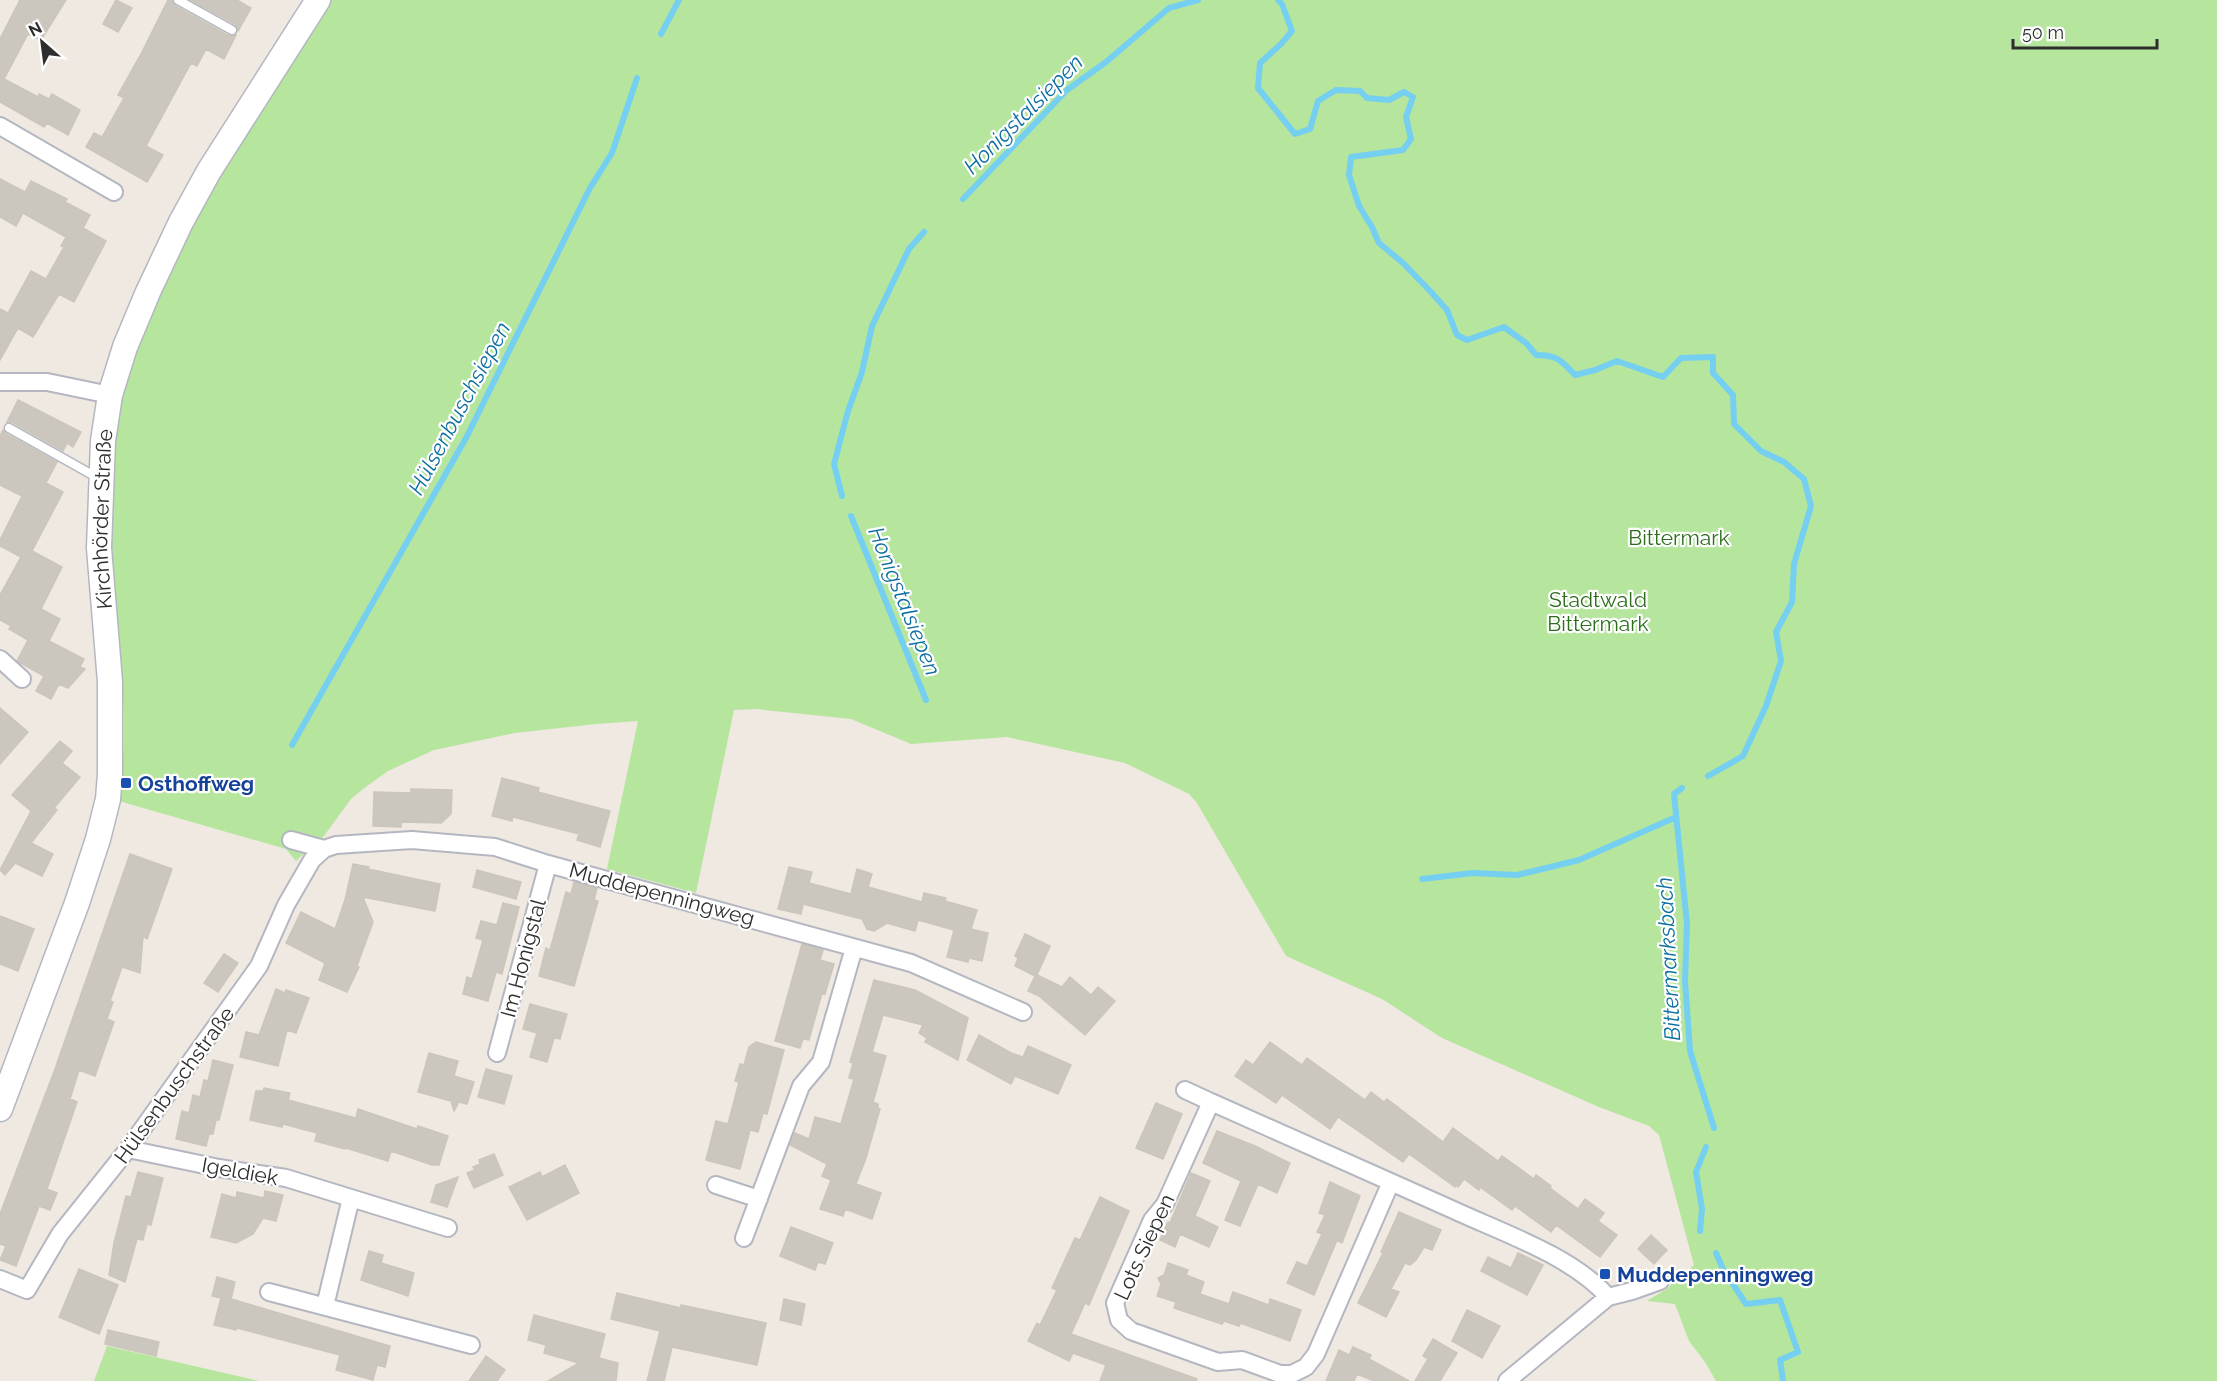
<svg xmlns="http://www.w3.org/2000/svg" width="2217" height="1381" font-family="Raleway,sans-serif">
	<style>
		.green { fill: #b6e59e }
		.lines { fill: none; stroke-linecap: round; stroke-linejoin: round }
		.stream { stroke: #75cff0; stroke-width: 6 }
		.building { fill: #cbc7bf; stroke: #cbc5ba; stroke-width: 1.5 }
		.service-casing { stroke: #b4b7c1; stroke-width: 11 }
		.minor-casing { stroke: #b4b7c1; stroke-width: 20 }
		.secondary-casing { stroke: #b4b7c1; stroke-width: 27 }
		.service { stroke: #fff; stroke-width: 8 }
		.minor { stroke: #fff; stroke-width: 16 }
		.secondary { stroke: #fff; stroke-width: 24 }
		.transit-dot { fill: #1a4fb4; stroke: #fff; stroke-width: 2 }
		.labels { text-anchor: middle; dominant-baseline: central; stroke-width: 4.5; stroke-linejoin: round; paint-order: stroke }
		.street-label { font-size: 21px; fill: #2e2e2e; stroke: #fff }
		.park-label { font-size: 21px; fill: #2c6e1b; stroke: #fff }
		.transit-label { font-size: 21px; font-weight: bold; fill: #164399; stroke: #fff; text-anchor: start }
		.water-label { font-size: 22px; font-style: italic; fill: #0d6fa3; stroke: #fff }
	</style>
	<rect width="100%" height="100%" fill="#efe9e1"/>
	<path class="green" d="M 329,0 L 2217,0 L 2217,1381 L 1716,1381 L 1705,1362 L 1689,1341 L 1675,1304 L 1647,1301 L 1665,1290 L 1694,1265 L 1659,1135 L 1649,1126 L 1599,1107 L 1442,1038 L 1382,999 L 1286,956 L 1197,803 L 1189,794 L 1125,763 L 1007,737 L 911,744 L 851,719 L 756,709 L 734,710 L 696,893 L 607,869 L 638,721 L 596,724 L 515,733 L 434,750 L 388,771 L 363,789 L 351,799 L 321,840 L 319,839 L 296,861 L 286,849 L 119,801 L 124,746 L 124,711 L 114,600 L 108,493 L 113,421 L 128,369 L 164,284 L 233,149 Z
		M 107,1346 L 259,1381 L 94,1381 Z"/>
	<g class="lines">
		<path class="stream" d="M 1278,0 L 1282,4 L 1292,31 L 1281,44 L 1260,63 L 1258,88 L 1295,134 L 1310,129 L 1318,101 L 1336,90 L 1360,91 L 1367,98 L 1389,100 L 1404,92 L 1413,97 L 1406,117 L 1411,139 L 1403,150 L 1351,157 L 1349,175 L 1359,206 L 1372,227 L 1379,243 L 1403,263 L 1431,292 L 1447,310 L 1457,335 L 1467,340 L 1504,327 L 1526,343 L 1536,355 C 1557,355 1561,360 1575,375 L 1595,370 L 1617,361 L 1663,377 L 1681,358 L 1713,357 L 1713,373 L 1733,395 L 1734,424 L 1761,451 L 1784,462 L 1804,479 L 1811,506 L 1794,564 L 1792,602 L 1776,632 L 1781,661 L 1766,706 L 1743,756 L 1708,776
			M 661,34 L 679,0
			M 963,199 L 1067,90 L 1106,62 L 1169,8 L 1198,0
			M 842,496 L 834,464 L 848,411 L 862,372 L 872,326 L 909,249 L 924,232
			M 851,516 L 926,700
			M 292,745 L 466,438 L 590,188 L 612,153 L 637,78
			M 1682,788 L 1674,794 L 1687,924 L 1685,981 L 1690,1051 L 1714,1128
			M 1422,879 L 1473,873 L 1517,875 L 1579,860 L 1676,817
			M 1700,1231 L 1702,1209 L 1696,1172 L 1706,1147
			M 1716,1253 L 1723,1269 L 1746,1304 L 1780,1300 L 1798,1352 L 1780,1360 L 1783,1381"/>
	</g>
	<path class="building" d="M 20,0 L 66,0 L 41,40 L 28,34 L 4,79 L 38,97 L 39,94 L 49,99 L 52,94 L 80,110 L 68,135 L 47,123 L 44,127 L 0,102 L 0,39 Z
		M 116,0 L 132,8 L 118,32 L 103,24 Z
		M 168,0 L 172,0 L 175,6 L 229,36 L 236,35 L 224,59 L 206,49 L 197,66 L 191,63 L 146,146 L 163,155 L 147,182 L 86,147 L 94,133 L 102,137 L 124,98 L 118,95 L 142,52 Z
		M 191,0 L 237,0 L 251,8 L 238,31 L 235,24 Z
		M 0,179 L 25,192 L 31,181 L 67,199 L 65,202 L 90,215 L 83,228 L 106,241 L 74,302 L 59,294 L 33,337 L 18,328 L 0,360 L 0,309 L 8,313 L 31,271 L 46,279 L 64,247 L 61,246 L 66,237 L 23,213 L 16,226 L 0,217 Z
		M 18,400 L 81,432 L 73,447 L 67,443 L 63,451 L 12,422 L 7,422 Z
		M 3,430 L 6,434 L 57,462 L 46,483 L 63,492 L 32,551 L 62,567 L 41,609 L 60,619 L 49,641 L 84,659 L 80,667 L 85,669 L 68,688 L 59,684 L 51,699 L 36,691 L 44,676 L 17,661 L 28,640 L 9,629 L 11,626 L 0,620 L 0,595 L 21,557 L 0,546 L 0,540 L 22,496 L 0,485 L 0,436 Z
		M 0,708 L 28,732 L 0,764 Z
		M 60,741 L 72,751 L 62,763 L 80,777 L 54,808 L 57,810 L 31,843 L 53,854 L 42,876 L 15,863 L 5,875 L 0,870 L 31,811 L 12,795 Z
		M 502,778 L 539,788 L 538,792 L 610,811 L 600,847 L 577,840 L 579,834 L 513,817 L 512,821 L 492,816 Z
		M 411,789 L 452,790 L 451,814 L 441,823 L 401,822 L 401,827 L 373,826 L 374,792 L 411,793 Z
		M 130,854 L 172,869 L 147,939 L 143,936 L 140,973 L 122,967 L 110,1001 L 113,1002 L 107,1019 L 114,1022 L 95,1076 L 79,1070 L 70,1099 L 77,1102 L 47,1189 L 57,1193 L 50,1210 L 39,1206 L 16,1266 L 0,1260 L 6,1246 L 0,1244 L 0,1214 L 55,1069 Z
		M 353,864 L 369,867 L 368,869 L 440,884 L 435,911 L 363,897 L 373,922 L 357,966 L 359,967 L 347,992 L 319,980 L 325,963 L 286,943 L 301,912 L 335,929 L 345,900 Z
		M 789,867 L 812,872 L 809,883 L 851,894 L 857,869 L 872,874 L 868,887 L 922,902 L 924,893 L 946,898 L 945,901 L 977,910 L 971,929 L 988,933 L 982,961 L 969,958 L 968,962 L 947,957 L 954,930 L 918,920 L 915,931 L 887,923 L 874,931 L 867,929 L 862,919 L 803,904 L 801,914 L 778,909 Z
		M 477,870 L 521,882 L 516,899 L 473,887 Z
		M 574,882 L 597,888 L 594,900 L 598,901 L 574,986 L 539,976 L 546,948 L 550,950 L 566,892 L 571,894 Z
		M 503,903 L 519,907 L 502,974 L 496,972 L 488,1001 L 463,994 L 467,977 L 472,979 L 483,940 L 476,938 L 481,921 L 497,925 Z
		M 0,916 L 34,929 L 18,971 L 0,964 Z
		M 1025,934 L 1050,946 L 1037,975 L 1062,987 L 1070,977 L 1091,995 L 1098,987 L 1115,1001 L 1085,1035 L 1039,996 L 1028,991 L 1035,976 L 1015,966 L 1018,958 L 1015,956 Z
		M 802,944 L 823,950 L 820,960 L 834,964 L 825,994 L 822,993 L 809,1040 L 803,1039 L 800,1048 L 775,1041 Z
		M 224,954 L 238,963 L 218,992 L 204,983 Z
		M 874,980 L 915,990 L 968,1018 L 958,1060 L 925,1042 L 927,1038 L 919,1033 L 923,1025 L 883,1015 L 872,1052 L 886,1056 L 873,1102 L 878,1104 L 878,1108 L 880,1109 L 866,1158 L 856,1184 L 881,1193 L 872,1219 L 845,1209 L 843,1216 L 820,1209 L 831,1180 L 822,1176 L 827,1164 L 790,1145 L 795,1133 L 809,1139 L 815,1117 L 841,1124 L 854,1079 L 849,1078 L 853,1063 L 850,1062 Z
		M 276,989 L 285,993 L 286,990 L 309,998 L 296,1033 L 287,1030 L 278,1066 L 240,1057 L 246,1032 L 259,1035 Z
		M 530,1004 L 567,1014 L 560,1039 L 554,1038 L 547,1062 L 530,1057 L 537,1033 L 523,1029 Z
		M 979,1035 L 1011,1053 L 1023,1057 L 1028,1046 L 1071,1065 L 1058,1094 L 1015,1076 L 1011,1084 L 967,1060 Z
		M 756,1042 L 784,1050 L 767,1114 L 763,1113 L 758,1132 L 750,1130 L 740,1169 L 706,1160 L 716,1121 L 728,1124 L 739,1082 L 735,1081 L 740,1064 L 744,1065 L 749,1047 Z
		M 1270,1042 L 1302,1065 L 1307,1058 L 1365,1100 L 1371,1092 L 1384,1102 L 1387,1099 L 1443,1142 L 1453,1128 L 1498,1161 L 1502,1156 L 1534,1179 L 1536,1175 L 1551,1186 L 1550,1188 L 1578,1209 L 1585,1199 L 1604,1213 L 1598,1221 L 1617,1235 L 1600,1257 L 1556,1225 L 1551,1232 L 1515,1206 L 1512,1210 L 1480,1187 L 1479,1190 L 1464,1179 L 1458,1187 L 1456,1185 L 1455,1187 L 1409,1154 L 1403,1162 L 1338,1117 L 1330,1129 L 1282,1095 L 1276,1103 L 1235,1076 L 1246,1060 L 1253,1065 Z
		M 429,1053 L 458,1061 L 454,1076 L 474,1082 L 467,1104 L 459,1102 L 454,1111 L 451,1101 L 418,1092 Z
		M 213,1060 L 233,1065 L 219,1120 L 216,1120 L 213,1134 L 209,1134 L 206,1146 L 176,1139 L 182,1111 L 189,1113 L 193,1095 L 200,1097 L 204,1080 L 208,1081 Z
		M 486,1069 L 512,1076 L 504,1104 L 478,1097 Z
		M 264,1088 L 290,1093 L 288,1100 L 356,1118 L 358,1109 L 417,1129 L 418,1126 L 448,1136 L 439,1165 L 432,1165 L 391,1151 L 388,1161 L 346,1148 L 345,1149 L 315,1141 L 317,1133 L 283,1124 L 282,1127 L 250,1120 L 256,1091 L 263,1091 Z
		M 1156,1103 L 1182,1114 L 1163,1159 L 1136,1148 Z
		M 1217,1131 L 1255,1146 L 1290,1163 L 1277,1193 L 1258,1184 L 1240,1226 L 1225,1220 L 1241,1181 L 1203,1163 Z
		M 494,1154 L 503,1175 L 474,1188 L 467,1173 L 475,1170 L 473,1167 L 480,1164 L 479,1160 Z
		M 565,1165 L 579,1193 L 527,1220 L 509,1187 L 540,1172 L 542,1177 Z
		M 138,1172 L 163,1178 L 151,1225 L 147,1224 L 143,1240 L 137,1239 L 125,1282 L 109,1275 L 114,1243 L 126,1196 L 131,1197 Z
		M 1191,1173 L 1210,1181 L 1195,1216 L 1218,1227 L 1209,1247 L 1180,1234 L 1175,1247 L 1160,1240 L 1168,1222 L 1170,1223 Z
		M 458,1177 L 447,1207 L 431,1202 L 436,1185 Z
		M 1330,1182 L 1360,1196 L 1342,1243 L 1337,1240 L 1314,1295 L 1287,1283 L 1297,1262 L 1307,1266 L 1322,1234 L 1317,1232 L 1325,1215 L 1319,1213 Z
		M 265,1191 L 283,1195 L 276,1221 L 263,1218 L 253,1234 L 236,1243 L 211,1237 L 222,1194 L 236,1198 L 237,1192 L 264,1198 Z
		M 1100,1197 L 1129,1211 L 1089,1305 L 1085,1303 L 1071,1334 L 1197,1379 L 1196,1381 L 1100,1381 L 1106,1365 L 1073,1353 L 1069,1361 L 1028,1341 L 1037,1323 L 1040,1325 L 1057,1290 L 1052,1288 L 1075,1238 L 1080,1240 Z
		M 1399,1212 L 1441,1230 L 1432,1250 L 1424,1247 L 1416,1260 L 1410,1265 L 1405,1263 L 1391,1289 L 1399,1292 L 1386,1317 L 1358,1303 L 1383,1253 L 1381,1252 Z
		M 791,1227 L 833,1243 L 825,1264 L 818,1262 L 815,1270 L 780,1256 Z
		M 1651,1235 L 1667,1250 L 1654,1264 L 1638,1249 Z
		M 369,1251 L 383,1255 L 381,1263 L 414,1273 L 408,1296 L 361,1280 Z
		M 1518,1253 L 1543,1265 L 1527,1295 L 1481,1271 L 1488,1257 L 1511,1268 Z
		M 1168,1263 L 1188,1270 L 1186,1275 L 1204,1282 L 1200,1294 L 1229,1304 L 1233,1292 L 1269,1305 L 1270,1299 L 1301,1310 L 1290,1341 L 1240,1323 L 1239,1326 L 1224,1321 L 1222,1324 L 1174,1308 L 1176,1302 L 1157,1296 L 1161,1284 L 1158,1278 L 1164,1275 Z
		M 79,1269 L 118,1285 L 99,1334 L 59,1317 Z
		M 217,1277 L 235,1282 L 231,1299 L 390,1346 L 385,1367 L 377,1365 L 373,1380 L 336,1370 L 340,1355 L 237,1328 L 236,1330 L 214,1325 L 221,1298 L 212,1296 Z
		M 617,1293 L 681,1308 L 681,1305 L 766,1323 L 757,1365 L 672,1347 L 664,1381 L 647,1381 L 660,1331 L 611,1319 Z
		M 784,1299 L 805,1304 L 801,1325 L 780,1320 Z
		M 1467,1310 L 1500,1326 L 1482,1358 L 1452,1341 Z
		M 534,1315 L 605,1334 L 599,1358 L 618,1363 L 616,1381 L 548,1381 L 579,1363 L 544,1353 L 546,1345 L 528,1340 Z
		M 108,1330 L 159,1342 L 156,1356 L 105,1344 Z
		M 1433,1339 L 1457,1353 L 1440,1381 L 1415,1381 L 1428,1359 L 1423,1356 Z
		M 1353,1347 L 1371,1355 L 1369,1359 L 1409,1381 L 1374,1381 L 1357,1374 L 1354,1381 L 1326,1381 L 1339,1350 L 1349,1355 Z
		M 486,1356 L 505,1370 L 497,1381 L 469,1381 Z"/>
	<g class="lines">
		<g class="service-casing">
			<path id="service" d="M 178,0 L 232,30
				M 9,428 L 98,478"/>
		</g>
		<g class="minor-casing">
			<path id="minor" d="M 0,126 L 114,192
				M 0,382 L 47,382 L 110,395
				M 0,659 L 22,679
				M 291,840 L 324,849 L 336,845 L 412,840 L 495,847 L 548,864 L 911,963 L 1023,1012
				M 497,1053 L 548,864
				M 1185,1090 L 1211,1102
				M 128,1149 L 219,1168 L 286,1178 L 448,1228
				M 1391,1182 L 1316,1354 L 1306,1367 L 1292,1374 L 1280,1374 L 1242,1360 L 1218,1362 L 1131,1331 L 1119,1320 L 1115,1303 L 1152,1220 L 1165,1204 L 1211,1102 C 1291,1137 1370,1173 1449,1208 C 1498,1231 1573,1256 1608,1297
				M 716,1185 L 759,1199
				M 744,1238 L 801,1086 L 821,1062 L 854,948
				M 0,1279 L 27,1290 L 60,1234 L 128,1149 L 259,966 L 286,905 L 312,860 L 324,849
				M 269,1292 L 471,1345
				M 325,1306 L 351,1198
				M 1507,1381 L 1608,1297 L 1632,1291 L 1660,1281"/>
		</g>
		<g class="secondary-casing">
			<g id="secondary">
				<path id="s1" d="M 0,1109 L 77,903 L 98,839 L 108,799 L 110,774 L 110,682 L 99,548 L 103,441 L 110,395 L 125,347 L 148,292 L 181,222 L 209,171 L 318,0"/>
			</g>
		</g>
		<use href="#service" class="service"/>
		<use href="#minor" class="minor"/>
		<use href="#secondary" class="secondary"/>
	</g>
	<g class="transit-dot">
		<rect x="120" y="777" width="12" height="12" rx="3"/>
		<rect x="1599" y="1268" width="12" height="12" rx="3"/>
	</g>
	<g class="labels">
		<g class="street-label">
			<text stroke="none"><textPath href="#s1" startOffset="609">Kirchhörder Straße</textPath></text>
			<text transform="translate(662 894) rotate(15)">Muddepenningweg</text>
			<text transform="translate(523 958) rotate(-75)">Im Honigstal</text>
			<text transform="translate(174 1085) rotate(-54)">Hülsenbuschstraße</text>
			<text transform="translate(240 1171) rotate(10)">Igeldiek</text>
			<text transform="translate(1144 1247) rotate(-65)">Lots Siepen</text>
		</g>
		<g class="park-label">
			<text x="1679" y="537">Bittermark</text>
			<text x="1598" y="599">Stadtwald<tspan x="1598" dy="24">Bittermark</tspan></text>
		</g>
		<g class="transit-label">
			<text x="138" y="783">Osthoffweg</text>
			<text x="1617" y="1274">Muddepenningweg</text>
		</g>
		<g class="water-label">
			<text transform="translate(1023 114) rotate(-45)">Honigstalsiepen</text>
			<text transform="translate(459 408) rotate(-62)">Hülsenbuschsiepen</text>
			<text transform="translate(905 601) rotate(68)">Honigstalsiepen</text>
			<text transform="translate(1668 959) rotate(-93)">Bittermarksbach</text>
		</g>
	</g>
	<g transform="translate(42 42) rotate(332)" stroke="#ffffff" stroke-width="4.5" paint-order="stroke">
	<path d="M0-4.5L10 22L0 15L-10 22Z" fill="#2e2e2e"/>
	<text y="-9" font-size="16" font-weight="bold" text-anchor="middle" fill="#2e2e2e">N</text>
	</g>
	<path d="M2013 39v9h144v-9" fill="none" stroke="#2e2e2e" stroke-width="3"/>
	<text x="2022" y="39" font-size="18" fill="#2e2e2e" stroke="#ffffff" stroke-width="4.5" paint-order="stroke">50 m</text>
</svg>
